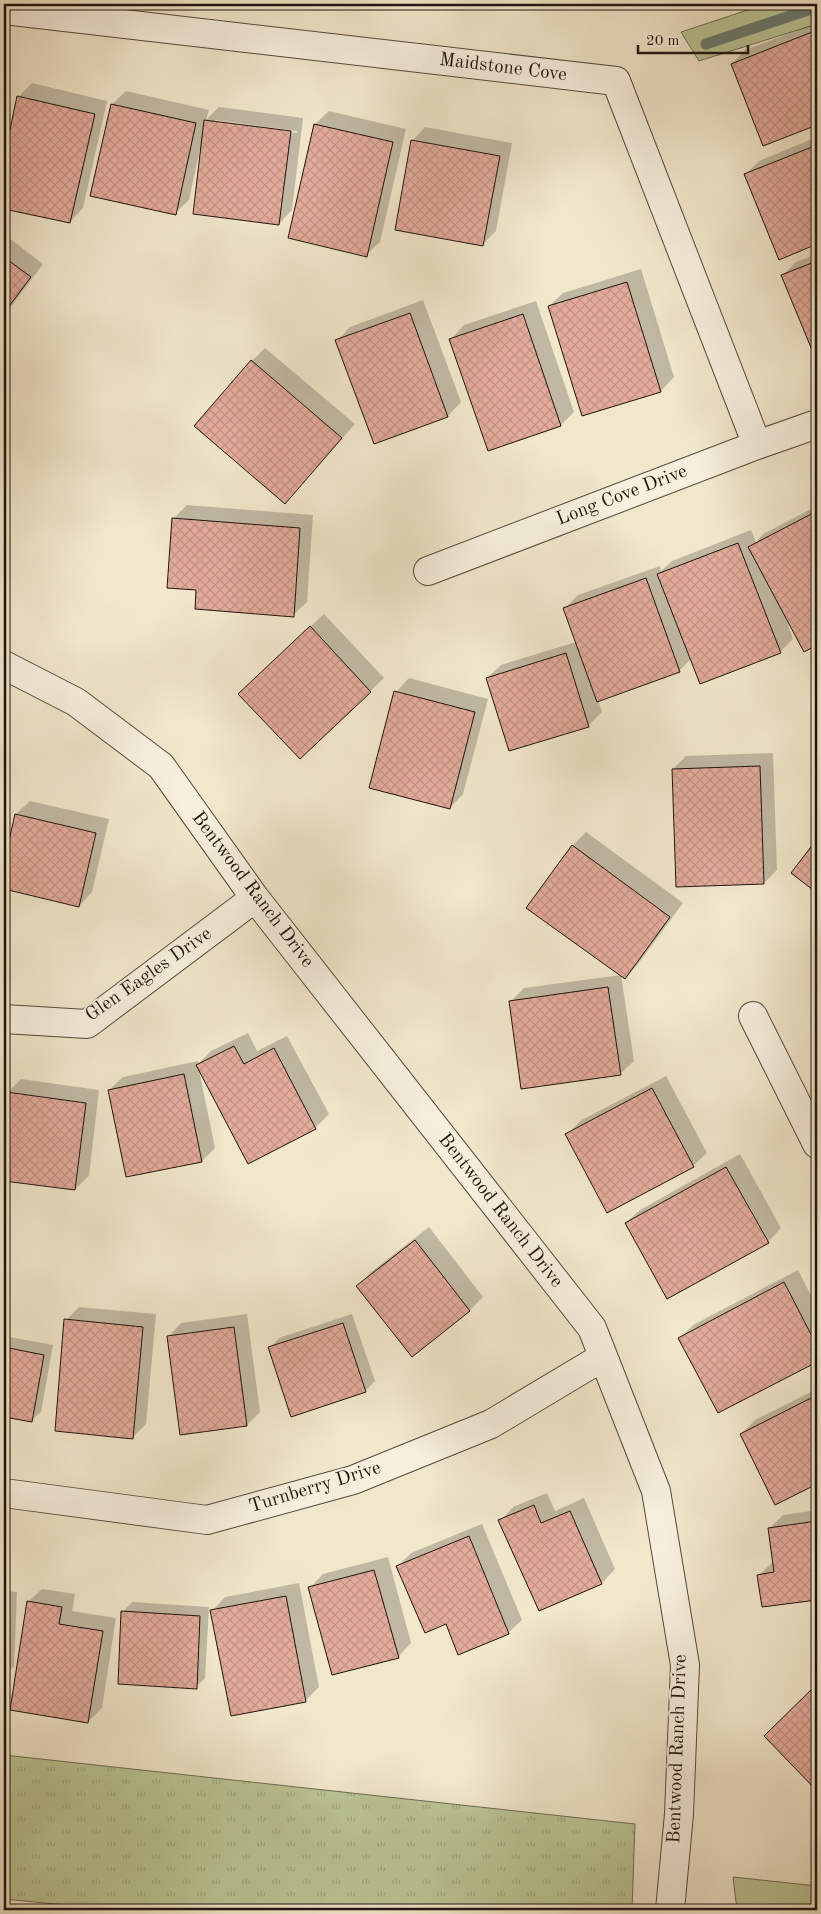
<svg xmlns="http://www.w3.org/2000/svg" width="821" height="1914" font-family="'Old Standard TT',serif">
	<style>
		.grass { fill: url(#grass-tufts); stroke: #6c6c52 }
		.park { fill: #bbc596; stroke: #6c6c52 }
		.shadow { fill: #0003; fill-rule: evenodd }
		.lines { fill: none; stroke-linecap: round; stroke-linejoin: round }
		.stream { stroke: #697c70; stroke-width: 11 }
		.building { fill: url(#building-cross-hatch); stroke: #1e140e }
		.minor-casing { stroke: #53493d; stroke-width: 30 }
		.minor { stroke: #f6efdd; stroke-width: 28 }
		.labels { text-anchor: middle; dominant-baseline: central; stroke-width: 4; stroke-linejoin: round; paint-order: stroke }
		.street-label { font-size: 19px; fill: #1e140e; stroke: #f6efdd }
	</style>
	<defs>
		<pattern id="grass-tufts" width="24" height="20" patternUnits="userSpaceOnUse" patternTransform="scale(1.25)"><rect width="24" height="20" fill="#bbc596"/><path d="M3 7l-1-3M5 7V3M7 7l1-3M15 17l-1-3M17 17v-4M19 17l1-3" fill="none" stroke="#a0a880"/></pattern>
		<pattern id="building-cross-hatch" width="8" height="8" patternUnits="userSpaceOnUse" patternTransform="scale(1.25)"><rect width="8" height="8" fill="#e3ab9b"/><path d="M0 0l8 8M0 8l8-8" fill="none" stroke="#c29284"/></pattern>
	</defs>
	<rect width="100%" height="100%" fill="#f1e7cb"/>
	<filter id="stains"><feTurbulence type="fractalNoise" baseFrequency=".004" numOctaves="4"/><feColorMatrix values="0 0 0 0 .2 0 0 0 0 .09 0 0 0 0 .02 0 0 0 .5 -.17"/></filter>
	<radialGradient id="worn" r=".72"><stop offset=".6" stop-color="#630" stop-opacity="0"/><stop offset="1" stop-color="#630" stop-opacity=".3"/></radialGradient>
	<path class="grass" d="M 4,1755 L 635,1824 L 632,1910 L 117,1910 L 4,1899 Z"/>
	<path class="park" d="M 766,4 L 817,4 L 817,24 L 699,61 L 681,32 Z
		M 733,1877 L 817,1886 L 817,1910 L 737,1910 Z"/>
	<path class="shadow" d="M 817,23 L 817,123 L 763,144 L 732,64 L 745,50 Z
		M 32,83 L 107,101 L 83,208 L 70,222 L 4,207 L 4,164 L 18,97 Z
		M 126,91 L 209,110 L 206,120 L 219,107 L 303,118 L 292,210 L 279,224 L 200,149 L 189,200 L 175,213 L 92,195 L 112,104 ZM 215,120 L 297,131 L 297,133 L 215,123 Z
		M 329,111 L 406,129 L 380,242 L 366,255 L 315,124 Z
		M 425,127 L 512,143 L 496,231 L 483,244 L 412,141 Z
		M 817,137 L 817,243 L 780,258 L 745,175 L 759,161 Z
		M 4,234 L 43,264 L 4,316 Z
		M 817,254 L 817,346 L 812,348 L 783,275 L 796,262 Z
		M 641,269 L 674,377 L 661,391 L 583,414 L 549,306 L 563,293 Z
		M 423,300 L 461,402 L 448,416 L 375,442 L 337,341 L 350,327 Z
		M 536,301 L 574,412 L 561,425 L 489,449 L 451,339 L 464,325 Z
		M 265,348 L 355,424 L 285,503 L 252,361 Z
		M 187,505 L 313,515 L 307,602 L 293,615 L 197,589 L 173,519 Z
		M 817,506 L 817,644 L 805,650 L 786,616 L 785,616 L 793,639 L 780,652 L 691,659 L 679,671 L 598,700 L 602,712 L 588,726 L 487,678 L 501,665 L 576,642 L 564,609 L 578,595 L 660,566 L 661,571 L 672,561 L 751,530 L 756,542 L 763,534 Z
		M 324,614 L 384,678 L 300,758 L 253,680 Z
		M 409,678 L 488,699 L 463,794 L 450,808 L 396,692 Z
		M 773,753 L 777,870 L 764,883 L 673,769 L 686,756 Z
		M 30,801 L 109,819 L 92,892 L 79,906 L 4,888 L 4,868 L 16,814 Z
		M 586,832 L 683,903 L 638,964 L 625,978 L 621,975 L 634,1061 L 620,1074 L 510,1002 L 524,988 L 621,975 L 527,907 L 573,845 Z
		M 248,1033 L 257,1051 L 287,1036 L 329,1114 L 315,1128 L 199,1070 L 215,1148 L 202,1161 L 109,1090 L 123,1077 L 198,1061 L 198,1064 L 211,1051 Z
		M 666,1076 L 707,1153 L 693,1166 L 567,1135 L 580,1121 Z
		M 21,1079 L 99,1090 L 89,1176 L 75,1189 L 4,1180 L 4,1119 L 7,1093 Z
		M 740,1154 L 781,1228 L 768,1242 L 626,1223 L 640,1210 Z
		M 429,1227 L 483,1297 L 469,1311 L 358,1286 L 371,1272 Z
		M 798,1270 L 817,1307 L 817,1360 L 718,1412 L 680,1338 L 693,1325 Z
		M 79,1307 L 156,1314 L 146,1424 L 133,1437 L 66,1320 Z
		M 247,1314 L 260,1412 L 247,1425 L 181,1434 L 168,1337 L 181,1323 Z
		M 352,1314 L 375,1381 L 365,1391 L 270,1348 L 279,1338 Z
		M 4,1336 L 53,1345 L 41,1412 L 31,1421 L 4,1416 Z
		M 817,1389 L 817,1482 L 775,1503 L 741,1434 L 755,1420 Z
		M 547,1493 L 555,1511 L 584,1498 L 615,1569 L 602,1583 L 540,1610 L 500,1521 L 513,1507 Z
		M 817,1510 L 817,1598 L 763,1606 L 759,1575 L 774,1561 L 769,1529 L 783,1515 Z
		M 482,1524 L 522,1620 L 508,1633 L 446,1623 L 398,1566 L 411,1553 Z
		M 388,1557 L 411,1643 L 398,1657 L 310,1588 L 323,1574 Z
		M 299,1583 L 319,1687 L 305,1701 L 212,1611 L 225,1597 Z
		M 42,1589 L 75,1594 L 72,1611 L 116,1618 L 102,1708 L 88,1722 L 28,1602 Z
		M 4,1591 L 17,1592 L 14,1666 L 5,1676 Z
		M 132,1602 L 209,1607 L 205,1678 L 196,1687 L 123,1612 Z
		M 817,1685 L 817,1789 L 765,1736 Z"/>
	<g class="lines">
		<path class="stream" d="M 706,44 L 817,7"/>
	</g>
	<path class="building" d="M 817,30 L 817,125 L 763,146 L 731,64 Z
		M 17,96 L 95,114 L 70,223 L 4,209 L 4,158 Z
		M 111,104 L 196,123 L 176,215 L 90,196 Z
		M 204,120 L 291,131 L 279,225 L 193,214 Z
		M 314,124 L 393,142 L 367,257 L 288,238 Z
		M 411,140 L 500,156 L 483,246 L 395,230 Z
		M 817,145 L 817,244 L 779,260 L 744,174 Z
		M 4,257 L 31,277 L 4,313 Z
		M 817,261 L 817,348 L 812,350 L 781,275 Z
		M 627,282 L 661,392 L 582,416 L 548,306 Z
		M 410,313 L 448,417 L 374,444 L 335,340 Z
		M 523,314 L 561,426 L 488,451 L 449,339 Z
		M 251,360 L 342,438 L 285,504 L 194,426 Z
		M 817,511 L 817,645 L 804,652 L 748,547 Z
		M 172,518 L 300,528 L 294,617 L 195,609 L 196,590 L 167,588 Z
		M 738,543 L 781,653 L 700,684 L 657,574 Z
		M 646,578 L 680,672 L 597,702 L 563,608 Z
		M 310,626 L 371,692 L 300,759 L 238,694 Z
		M 566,653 L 589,727 L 509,751 L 486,678 Z
		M 394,691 L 475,712 L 450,809 L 369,788 Z
		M 760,766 L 764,884 L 676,887 L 672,769 Z
		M 15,814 L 96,833 L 79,907 L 4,889 L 4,863 Z
		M 817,839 L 817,893 L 791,873 Z
		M 572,845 L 670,917 L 625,979 L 526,908 Z
		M 608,987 L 621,1075 L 521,1089 L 509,1001 Z
		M 234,1046 L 244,1064 L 274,1048 L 316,1129 L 248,1164 L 196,1065 Z
		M 184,1074 L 202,1162 L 126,1177 L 108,1090 Z
		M 652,1088 L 694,1167 L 607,1213 L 565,1134 Z
		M 6,1092 L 86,1103 L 75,1190 L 4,1181 L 4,1110 Z
		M 726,1167 L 769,1243 L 667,1299 L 625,1223 Z
		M 415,1240 L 470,1311 L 412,1357 L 356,1286 Z
		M 784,1282 L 817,1346 L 817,1362 L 718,1413 L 678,1338 Z
		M 64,1319 L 143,1327 L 133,1439 L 55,1431 Z
		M 343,1323 L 366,1392 L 291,1417 L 268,1347 Z
		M 234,1327 L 247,1426 L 180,1435 L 167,1336 Z
		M 4,1347 L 44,1355 L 32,1422 L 4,1417 Z
		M 817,1395 L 817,1484 L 775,1505 L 740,1434 Z
		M 534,1505 L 541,1523 L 570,1511 L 602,1584 L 539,1611 L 498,1520 Z
		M 817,1521 L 817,1600 L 762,1607 L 757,1575 L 774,1572 L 768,1528 Z
		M 469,1536 L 509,1634 L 458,1655 L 446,1624 L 425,1633 L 396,1566 Z
		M 374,1570 L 399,1658 L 332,1675 L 308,1587 Z
		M 286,1596 L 306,1702 L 231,1716 L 210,1610 Z
		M 4,1600 L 8,1601 L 5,1677 L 4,1677 Z
		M 27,1601 L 62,1607 L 59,1624 L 103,1631 L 88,1723 L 10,1710 Z
		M 121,1611 L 200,1616 L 197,1689 L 118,1684 Z
		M 817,1684 L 817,1791 L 764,1736 Z"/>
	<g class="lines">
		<g class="minor-casing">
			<path id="minor" d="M 4,10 L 616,81 L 757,445
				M 428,571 L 757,445 L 817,424
				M 4,665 L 76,702 L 161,766 L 255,898 L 592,1328 L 656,1491 L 685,1665 L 679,1814 L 670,1910
				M 753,1016 L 817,1144
				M 4,1019 L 87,1024 L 255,898
				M 4,1493 L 207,1520 L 353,1480 L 491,1424 L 603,1357"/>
		</g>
		<use href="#minor" class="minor"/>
	</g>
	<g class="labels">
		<g class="street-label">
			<text transform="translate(503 68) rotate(7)">Maidstone Cove</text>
			<text transform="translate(622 496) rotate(-21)">Long Cove Drive</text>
			<text transform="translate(252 890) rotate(53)">Bentwood Ranch Drive</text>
			<text transform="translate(149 975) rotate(-35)">Glen Eagles Drive</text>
			<text transform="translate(500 1211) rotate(52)">Bentwood Ranch Drive</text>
			<text transform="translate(315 1488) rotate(-17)">Turnberry Drive</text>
			<text transform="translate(678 1749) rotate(-88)">Bentwood Ranch Drive</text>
		</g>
	</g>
	<rect width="821" height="1914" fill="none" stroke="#f1e7cb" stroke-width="20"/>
	<rect x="5" y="5" width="811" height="1904" fill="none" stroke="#1e140e" stroke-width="2.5"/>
	<rect x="10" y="10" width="801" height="1894" fill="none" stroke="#1e140e"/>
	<path d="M638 45v8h110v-8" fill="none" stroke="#1e140e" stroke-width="2.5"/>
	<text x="646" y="45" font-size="15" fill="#1e140e" stroke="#f6efdd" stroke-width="4" paint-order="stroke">20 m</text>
	<rect width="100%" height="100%" filter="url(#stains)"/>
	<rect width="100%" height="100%" fill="url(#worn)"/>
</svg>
